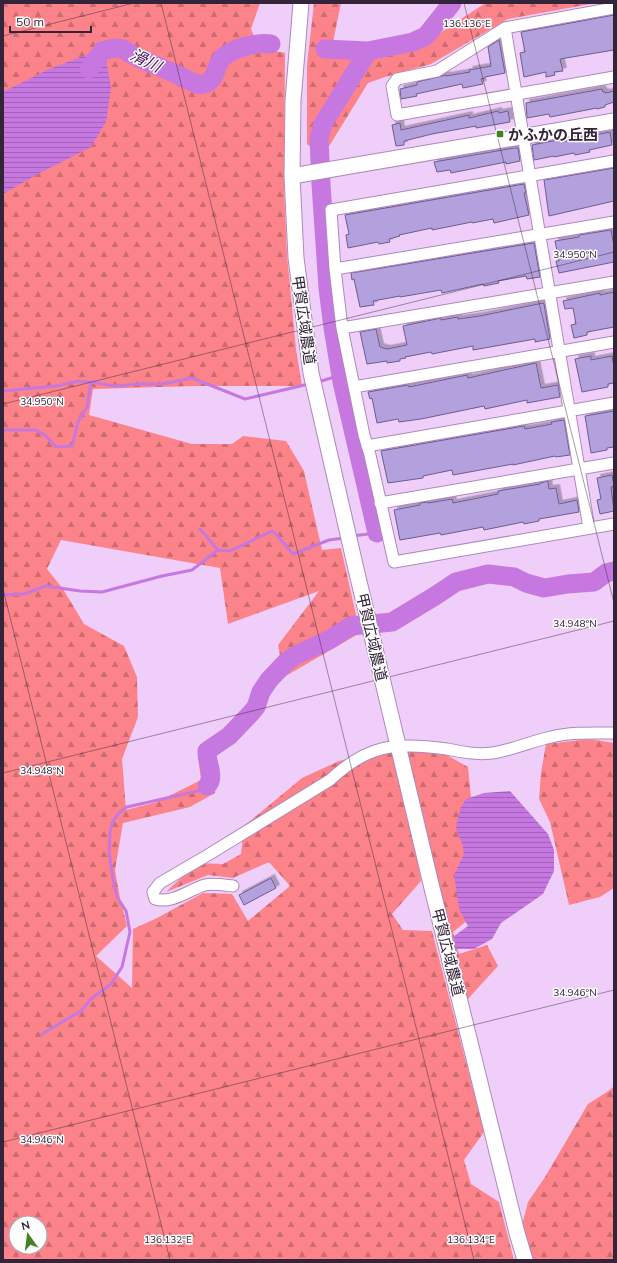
<svg xmlns="http://www.w3.org/2000/svg" width="617" height="1263" font-family="Mulish,'Noto Sans JP',sans-serif">
	<style>
		.forest { fill: url(#forest-firs); fill-rule: evenodd }
		.water { fill: url(#water-rules) }
		.lines { fill: none; stroke-linecap: round; stroke-linejoin: round }
		.stream { stroke: #c678e0; stroke-width: 3 }
		.river { stroke: #c678e0; stroke-width: 19 }
		.building { fill: #b2a1dc; stroke: #6c5c91; filter: url(#shadow) }
		.street-casing { stroke: #ae88bb; stroke-width: 13 }
		.secondary-casing { stroke: #ae88bb; stroke-width: 17 }
		.street { stroke: #fff; stroke-width: 11 }
		.secondary { stroke: #fff; stroke-width: 15 }
		.ticks { fill: none; stroke: #332439; stroke-width: 1; stroke-opacity: 0.45 }
		.poi-dot { fill: #418223; stroke: #fdfdfd; stroke-width: 1.5 }
		.labels { text-anchor: middle; dominant-baseline: central; stroke-width: 3; stroke-linejoin: round; paint-order: stroke }
		.poi-label { font-size: 15px; font-weight: bold; fill: #332439; stroke: #fdfdfd; text-anchor: start }
		.street-label { font-size: 15px; fill: #332439; stroke: #fdfdfd }
		.water-label { font-size: 16px; font-style: italic; fill: #461455; stroke: #fdfdfd }
		.ticks-label { font-size: 10px; text-anchor: middle; fill: #332439; stroke: #fdfdfd; stroke-width: 3; stroke-linejoin: round; paint-order: stroke }
	</style>
	<defs>
		<pattern id="forest-firs" width="22" height="20" patternUnits="userSpaceOnUse"><rect width="22" height="20" fill="#fd838a"/><path d="M5 1l3.5 6h-7zM16 11l3.5 6h-7z" fill="#cd6b72"/></pattern>
		<pattern id="water-rules" width="6" height="5" patternUnits="userSpaceOnUse"><rect width="6" height="5" fill="#c678e0"/><path d="M0 2.5h6" fill="none" stroke="#a162b7"/></pattern>
		<filter id="shadow"><feDropShadow dx="3.5" dy="-3.5" stdDeviation="0" flood-color="#0004"/></filter>
	</defs>
	<rect width="100%" height="100%" fill="#efcffa"/>
	<path class="forest" d="M 3,3 L 260,3 L 251,29 L 259,48 L 285,53 L 284,188 L 287,255 L 296,349 L 302,386 L 194,386 L 93,389 L 89,415 L 192,444 L 232,444 L 243,436 L 286,441 L 304,471 L 322,550 L 341,548 L 360,633 L 284,677 L 278,645 L 319,591 L 228,624 L 220,568 L 61,540 L 47,569 L 63,589 L 84,624 L 124,646 L 137,677 L 138,717 L 122,759 L 126,810 L 157,802 L 201,780 L 199,764 L 214,766 L 215,793 L 190,807 L 123,823 L 115,870 L 120,898 L 127,926 L 96,956 L 132,988 L 133,929 L 157,918 L 203,893 L 232,894 L 248,921 L 290,886 L 269,862 L 233,878 L 208,875 L 166,892 L 197,863 L 223,864 L 241,854 L 244,826 L 302,778 L 339,761 L 381,750 L 429,745 L 468,767 L 472,808 L 468,920 L 453,932 L 459,954 L 487,945 L 498,966 L 466,1001 L 412,827 L 421,881 L 392,914 L 403,930 L 432,931 L 484,1132 L 464,1160 L 471,1184 L 499,1202 L 514,1260 L 3,1260 ZM 16,1223 L 40,1223 L 40,1247 L 16,1247 Z
		M 314,3 L 341,3 L 331,52 L 377,54 L 420,46 L 484,4 L 491,3 L 596,3 L 508,19 L 431,64 L 385,77 L 368,83 L 323,156 L 307,144 L 307,65 Z
		M 589,739 L 614,743 L 614,888 L 600,897 L 569,905 L 550,822 L 539,799 L 541,773 L 546,744 Z
		M 614,1086 L 614,1260 L 531,1260 L 521,1229 L 528,1202 L 545,1177 L 588,1104 L 610,1090 Z"/>
	<path class="water" d="M 104,48 L 111,88 L 106,122 L 91,147 L 38,174 L 3,194 L 3,92 L 47,70 Z
		M 510,791 L 548,834 L 554,850 L 554,871 L 543,894 L 501,923 L 492,939 L 474,949 L 454,949 L 454,936 L 468,926 L 459,909 L 454,875 L 464,854 L 462,843 L 458,834 L 456,826 L 461,807 L 466,799 L 484,793 Z"/>
	<g class="lines">
		<path class="stream" d="M 318,382 L 341,375
			M 4,391 L 56,386 L 79,381 L 91,382 L 115,386 L 138,384 L 162,384 L 192,378 L 245,399 L 309,384
			M 3,430 L 36,430 L 46,436 L 56,447 L 72,446 L 78,422 L 87,407 L 91,382
			M 200,529 L 218,550
			M 352,536 L 377,533
			M 3,595 L 24,594 L 46,586 L 80,591 L 102,592 L 162,576 L 192,570 L 218,550 L 230,551 L 272,531 L 275,533 L 293,554 L 329,540 L 344,538
			M 42,1034 L 81,1011 L 91,999 L 111,984 L 122,967 L 130,932 L 126,911 L 117,897 L 113,879 L 109,852 L 110,832 L 113,821 L 119,813 L 127,807 L 202,790 L 207,786"/>
		<path class="river" d="M 325,49 L 368,51 L 413,42 L 426,36 L 452,3
			M 368,51 L 323,124 L 319,138 L 321,184 L 328,288 L 333,328 L 342,382 L 377,533
			M 89,69 L 102,51 C 109,49 117,47 123,49 C 126,50 128,53 131,54 C 145,62 161,67 176,74 C 182,77 188,81 195,83 C 197,84 201,85 204,84 C 216,82 215,66 222,58 C 233,48 257,42 271,44
			M 207,786 C 216,777 206,763 207,751 L 229,736 L 251,713 L 256,707 L 261,692 L 269,680 L 286,662 L 296,655 L 329,640 L 351,626 L 392,622 L 435,596 L 456,582 L 488,574 L 514,577 L 526,583 L 544,588 L 568,584 L 594,582 L 606,573 L 614,571"/>
	</g>
	<path class="building" d="M 614,15 L 614,50 L 560,59 L 563,71 L 554,72 L 555,75 L 546,77 L 546,72 L 524,77 L 520,53 L 525,52 L 521,32 Z
		M 499,40 L 505,73 L 485,77 L 485,78 L 481,79 L 483,84 L 463,88 L 462,84 L 416,94 L 417,96 L 401,99 L 400,89 L 417,85 L 417,82 L 446,75 L 446,76 L 470,72 L 469,70 L 491,66 L 488,47 Z
		M 602,89 L 603,92 L 605,92 L 605,93 L 614,91 L 614,102 L 605,105 L 605,107 L 597,109 L 597,108 L 550,117 L 549,114 L 527,118 L 526,103 Z
		M 498,111 L 499,113 L 508,111 L 510,122 L 476,128 L 476,126 L 432,134 L 404,141 L 404,145 L 396,146 L 392,125 L 400,123 L 401,130 L 469,115 L 469,118 Z
		M 610,132 L 612,145 L 589,150 L 590,152 L 575,155 L 574,153 L 554,157 L 554,156 L 534,160 L 532,145 L 563,139 L 564,141 L 566,141 Z
		M 514,148 L 518,148 L 520,161 L 506,164 L 506,162 L 451,173 L 450,170 L 437,172 L 434,162 Z
		M 614,168 L 614,201 L 549,216 L 544,180 Z
		M 524,184 L 526,193 L 524,193 L 529,215 L 494,223 L 493,219 L 472,223 L 472,222 L 432,230 L 432,228 L 399,235 L 400,236 L 389,239 L 390,242 L 379,244 L 378,242 L 348,248 L 346,235 L 349,234 L 345,215 Z
		M 611,230 L 614,246 L 614,262 L 559,273 L 556,261 L 559,261 L 555,241 L 579,237 L 579,235 Z
		M 534,243 L 540,277 L 527,279 L 526,276 L 498,281 L 499,283 L 484,286 L 483,284 L 442,293 L 441,290 L 400,297 L 400,296 L 373,301 L 374,305 L 360,307 L 354,279 L 352,280 L 351,273 Z
		M 614,292 L 614,327 L 587,332 L 587,335 L 574,338 L 571,325 L 576,324 L 573,308 L 565,309 L 563,301 L 600,293 L 600,295 Z
		M 543,303 L 544,304 L 550,339 L 535,342 L 535,339 L 473,350 L 473,346 L 432,354 L 431,352 L 405,357 L 406,358 L 400,359 L 400,361 L 387,363 L 387,361 L 367,364 L 360,332 L 376,329 L 380,347 L 387,349 L 407,345 L 403,326 L 441,318 L 441,320 L 458,317 L 458,319 L 480,316 Z
		M 591,356 L 591,360 L 612,356 L 614,367 L 614,383 L 608,384 L 608,387 L 582,392 L 575,359 Z
		M 536,363 L 541,388 L 558,385 L 560,397 L 527,403 L 527,400 L 485,409 L 484,406 L 421,419 L 399,422 L 398,419 L 377,423 L 372,398 L 370,399 L 368,392 L 408,385 L 409,387 L 467,375 L 468,378 Z
		M 614,411 L 614,447 L 607,448 L 607,450 L 591,453 L 585,416 Z
		M 564,420 L 570,455 L 556,457 L 555,456 L 513,465 L 513,464 L 453,475 L 452,470 L 423,476 L 423,478 L 388,483 L 381,451 L 524,426 L 525,429 L 552,424 L 551,422 Z
		M 612,475 L 614,486 L 611,487 L 614,511 L 600,514 L 597,500 L 601,499 L 597,478 Z
		M 548,481 L 549,489 L 556,488 L 559,504 L 577,500 L 579,512 L 539,519 L 539,521 L 524,524 L 523,522 L 484,530 L 483,527 L 441,535 L 440,533 L 400,540 L 394,510 L 420,505 L 420,503 L 428,502 L 428,503 L 452,499 L 453,503 L 498,494 L 498,491 L 540,484 L 540,483 Z
		M 271,878 L 276,888 L 244,905 L 239,895 Z"/>
	<g class="lines">
		<g class="street-casing">
			<path id="street" d="M 614,8 L 505,28 L 437,71 L 397,79 L 392,86 L 397,115 L 614,77
				M 505,28 L 589,528
				M 614,161 L 331,210 L 335,269 L 342,328 L 364,435 L 370,455 L 394,562 L 614,524
				M 335,269 L 614,222
				M 342,328 L 614,282
				M 354,387 L 614,342
				M 367,446 L 614,403
				M 380,503 L 614,463
				M 233,886 C 224,885 213,883 205,885 C 188,890 173,904 155,899 L 153,892 L 160,883 L 208,855 L 330,780 C 368,744 396,742 447,749 C 462,752 477,755 492,753 C 510,751 532,741 551,737 C 571,732 593,733 614,733"/>
		</g>
		<g class="secondary-casing">
			<path id="secondary" d="M 301,3 L 293,101 L 292,176 L 296,258 L 311,373 L 356,569 L 431,884 L 517,1233 L 525,1260
				M 292,176 L 614,121"/>
		</g>
		<use href="#street" class="street"/>
		<use href="#secondary" class="secondary"/>
	</g>
	<path class="ticks" d="M 161,3 L 474,1260M 464,3 L 614,603M 3,36 L 134,3M 3,404 L 614,252M 3,589 L 170,1260M 3,773 L 614,621M 3,1142 L 614,990"/>
	<rect class="poi-dot" x="496" y="130" width="8" height="8" rx="2"/>
	<g class="labels">
		<g class="poi-label">
			<text x="508" y="134">かふかの丘西</text>
		</g>
		<g class="street-label">
			<text transform="translate(304 320) rotate(82)">甲賀広域農道</text>
			<text transform="translate(372 637) rotate(77)">甲賀広域農道</text>
			<text transform="translate(448 952) rotate(76)">甲賀広域農道</text>
		</g>
		<g class="water-label">
			<text transform="translate(146 60) rotate(26)">滑川</text>
		</g>
	</g>
	<g class="ticks-label">
		<text x="467" y="27">136.136°E</text>
		<text x="575" y="258">34.950°N</text>
		<text x="42" y="405">34.950°N</text>
		<text x="575" y="627">34.948°N</text>
		<text x="42" y="774">34.948°N</text>
		<text x="575" y="996">34.946°N</text>
		<text x="42" y="1143">34.946°N</text>
		<text x="168" y="1243">136.132°E</text>
		<text x="471" y="1243">136.134°E</text>
	</g>
	<rect width="617" height="1263" fill="none" stroke="#332439" stroke-width="8"/>
	<g transform="translate(28 1235) rotate(346)"><circle r="19" fill="#fdfdfd" stroke="#aca6af"/>
	<path d="M0-3L7 15L0 10L-7 15Z" fill="#418223"/>
	<text y="-6" font-size="11" font-weight="bold" text-anchor="middle" fill="#332439">N</text>
	</g>
	<path d="M10 26v6h81v-6" fill="none" stroke="#332439" stroke-width="2"/>
	<text x="16" y="26" font-size="12" fill="#332439" stroke="#fdfdfd" stroke-width="3" paint-order="stroke">50 m</text>
</svg>
